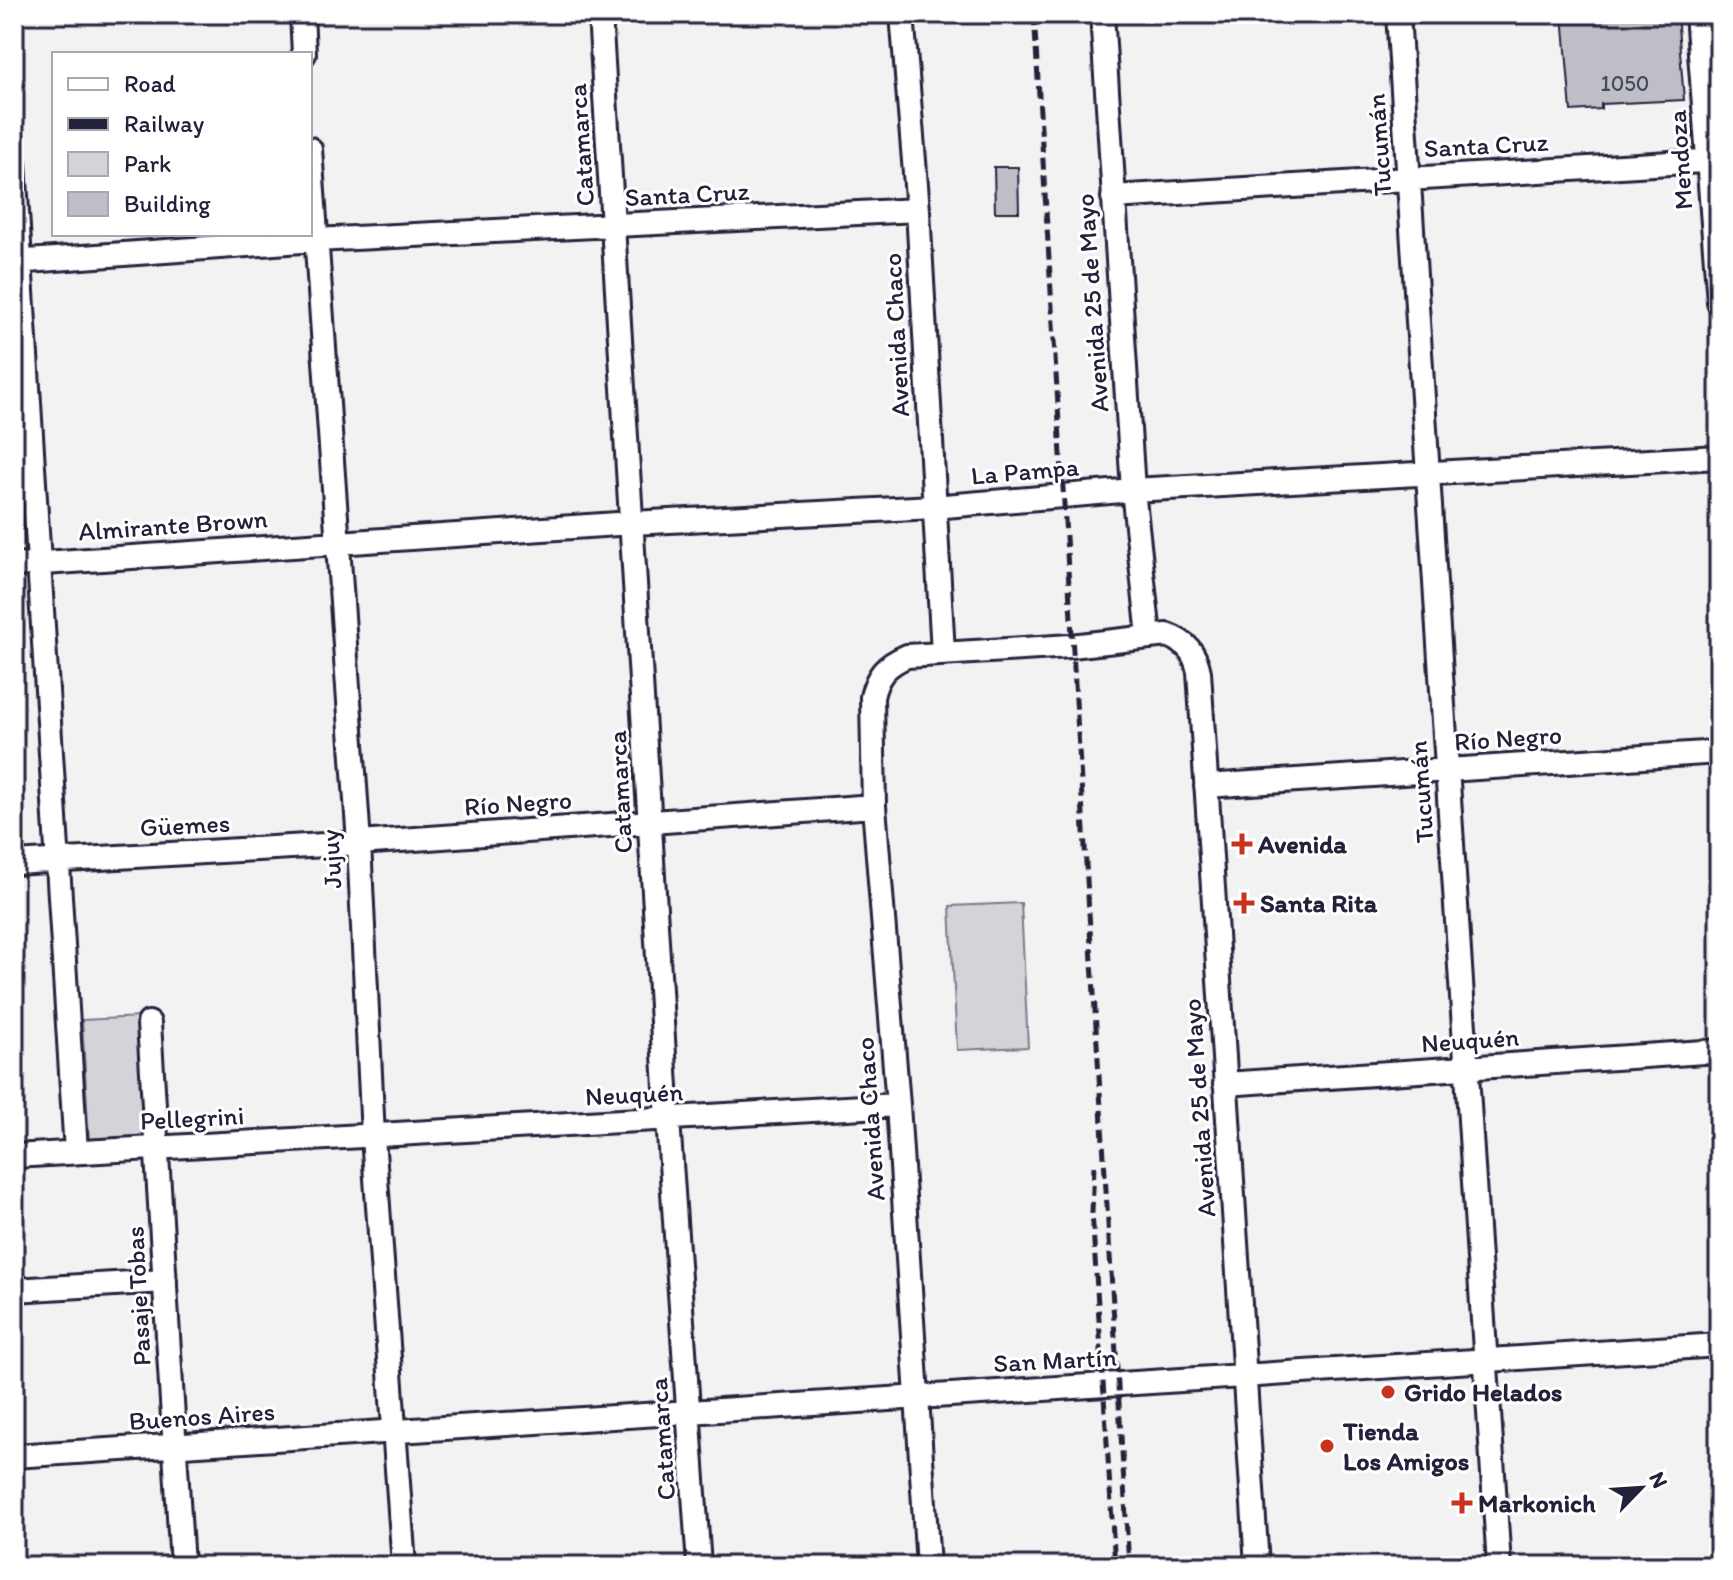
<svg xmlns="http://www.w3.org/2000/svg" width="1733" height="1580" font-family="Itim,sans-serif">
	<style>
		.green { fill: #d3d3d8; stroke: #7a7a8a; stroke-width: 2 }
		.building { fill: #bebec6; stroke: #22223b; stroke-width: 2 }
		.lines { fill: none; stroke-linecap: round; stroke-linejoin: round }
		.minor-casing { stroke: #22223b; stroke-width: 28 }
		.minor { stroke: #fff; stroke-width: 22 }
		.rail { stroke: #22223b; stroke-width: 5; stroke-dasharray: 12 6; stroke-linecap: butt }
		.poi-dot { fill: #c8321e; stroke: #fff; stroke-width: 3 }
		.labels { text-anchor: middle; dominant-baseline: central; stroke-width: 6; stroke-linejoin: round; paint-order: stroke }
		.number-label { font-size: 22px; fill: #49495e }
		.street-label { font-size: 26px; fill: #22223b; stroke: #fff }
		.poi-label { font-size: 26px; font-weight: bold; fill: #22223b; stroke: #fff; text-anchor: start }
	</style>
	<rect width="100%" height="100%" fill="#f2f2f3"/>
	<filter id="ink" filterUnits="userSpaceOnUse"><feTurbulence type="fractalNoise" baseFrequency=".0125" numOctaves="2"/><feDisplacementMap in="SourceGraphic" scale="16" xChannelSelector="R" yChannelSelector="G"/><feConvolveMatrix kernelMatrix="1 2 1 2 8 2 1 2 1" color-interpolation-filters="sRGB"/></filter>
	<g filter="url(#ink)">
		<path class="green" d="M 1021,903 L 1028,1047 L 957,1050 L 950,906 Z
			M 140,1017 L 147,1136 L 89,1139 L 82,1020 Z"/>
		<path class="building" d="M 1563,14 L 1677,14 L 1684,100 L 1601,104 L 1601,109 L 1571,111 Z
			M 994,167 L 1018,167 L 1019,212 L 995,212 Z"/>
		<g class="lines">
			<g class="minor-casing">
				<path id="minor" d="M 302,14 L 304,54
					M 600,14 L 668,1120 L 699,1566
					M 902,14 L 918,210 L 943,653
					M 1102,14 L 1133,490 L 1149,636
					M 1398,14 L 1499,1566
					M 1697,14 L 1719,302
					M 310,149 L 359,843 L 373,1137 L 404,1566
					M 14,164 L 76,1152
					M 1113,197 L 1719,160
					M 14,262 L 315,240 L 918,210
					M 14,565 L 632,523 L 933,507 L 1133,490 L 1719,457
					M 1206,786 L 1719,752
					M 14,863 L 359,843 L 874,806
					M 149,1023 L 182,1566
					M 1225,1084 L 1719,1051
					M 14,1156 L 898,1105
					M 14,1290 L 165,1281
					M 14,1456 L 1719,1345
					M 928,1566 L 898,1105 L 874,806 L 872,697 C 877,675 886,665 907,656 L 1071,646 L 1167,635 C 1186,642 1195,652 1199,672 L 1257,1566"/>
			</g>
			<use href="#minor" class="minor"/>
			<path class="rail" d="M 1034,14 L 1129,1566
				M 1094,1166 L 1092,1212 L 1115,1566"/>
		</g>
	</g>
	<g class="poi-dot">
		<path d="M1238 832h8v8h8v8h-8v8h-8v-8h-8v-8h8z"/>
		<path d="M1240 891h8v8h8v8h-8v8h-8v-8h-8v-8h8z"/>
		<circle cx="1388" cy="1392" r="8"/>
		<circle cx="1327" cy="1446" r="8"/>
		<path d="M1458 1491h8v8h8v8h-8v8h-8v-8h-8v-8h8z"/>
	</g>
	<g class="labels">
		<g class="number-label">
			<text x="1625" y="83">1050</text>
		</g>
		<g class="street-label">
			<text transform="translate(581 145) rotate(-94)">Catamarca</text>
			<text transform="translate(1379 145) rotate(-94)">Tucumán</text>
			<text transform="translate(1486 145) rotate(-3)">Santa Cruz</text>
			<text transform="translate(1680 160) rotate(-94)">Mendoza</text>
			<text transform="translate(687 194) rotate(-3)">Santa Cruz</text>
			<text transform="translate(1092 303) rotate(-94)">Avenida 25 de Mayo</text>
			<text transform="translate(896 335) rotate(-93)">Avenida Chaco</text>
			<text transform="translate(1025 471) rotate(-5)">La Pampa</text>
			<text transform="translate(173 525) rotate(-4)">Almirante Brown</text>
			<text transform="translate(1508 738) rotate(-4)">Río Negro</text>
			<text transform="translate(620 792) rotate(-93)">Catamarca</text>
			<text transform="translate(1421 792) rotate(-94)">Tucumán</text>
			<text transform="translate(518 803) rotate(-4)">Río Negro</text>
			<text transform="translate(185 825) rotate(-3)">Güemes</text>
			<text transform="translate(331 859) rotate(-93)">Jujuy</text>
			<text transform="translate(1470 1040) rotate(-4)">Neuquén</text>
			<text transform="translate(634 1094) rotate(-3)">Neuquén</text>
			<text transform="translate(1199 1108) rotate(-94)">Avenida 25 de Mayo</text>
			<text transform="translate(192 1118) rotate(-3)">Pellegrini</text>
			<text transform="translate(870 1119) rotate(-94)">Avenida Chaco</text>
			<text transform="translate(138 1296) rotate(-93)">Pasaje Tobas</text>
			<text transform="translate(1055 1360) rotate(-3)">San Martín</text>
			<text transform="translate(202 1416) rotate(-4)">Buenos Aires</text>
			<text transform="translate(662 1439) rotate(-94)">Catamarca</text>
		</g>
		<g class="poi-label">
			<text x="1258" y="844">Avenida</text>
			<text x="1260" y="903">Santa Rita</text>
			<text x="1404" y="1392">Grido Helados</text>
			<text x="1343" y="1431">Tienda<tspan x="1343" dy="30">Los Amigos</tspan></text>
			<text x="1478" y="1503">Markonich</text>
		</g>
	</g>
	<rect width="1733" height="1580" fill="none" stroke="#fff" stroke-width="48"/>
	<rect x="24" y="24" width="1685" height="1532" fill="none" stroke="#22223b" stroke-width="3" filter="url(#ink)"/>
	<rect x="52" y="52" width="260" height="184" fill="#ffffff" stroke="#a7a7b1" stroke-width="2"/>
	<rect x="68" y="78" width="40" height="12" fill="#ffffff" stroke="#a7a7b1" stroke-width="2"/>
	<text x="124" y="92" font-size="24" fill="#22223b">Road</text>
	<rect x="68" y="118" width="40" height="12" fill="#22223b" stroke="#a7a7b1" stroke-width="2"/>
	<text x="124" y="132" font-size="24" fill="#22223b">Railway</text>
	<rect x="68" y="152" width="40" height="24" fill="#d3d3d8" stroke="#a7a7b1" stroke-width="2"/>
	<text x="124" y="172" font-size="24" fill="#22223b">Park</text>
	<rect x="68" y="192" width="40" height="24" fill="#bebec6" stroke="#a7a7b1" stroke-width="2"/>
	<text x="124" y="212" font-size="24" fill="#22223b">Building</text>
	<g transform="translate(1641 1488) rotate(65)" stroke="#ffffff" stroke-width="6" paint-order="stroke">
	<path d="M0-6L14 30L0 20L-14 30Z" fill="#22223b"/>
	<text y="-12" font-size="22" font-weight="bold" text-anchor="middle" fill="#22223b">N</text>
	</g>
</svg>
